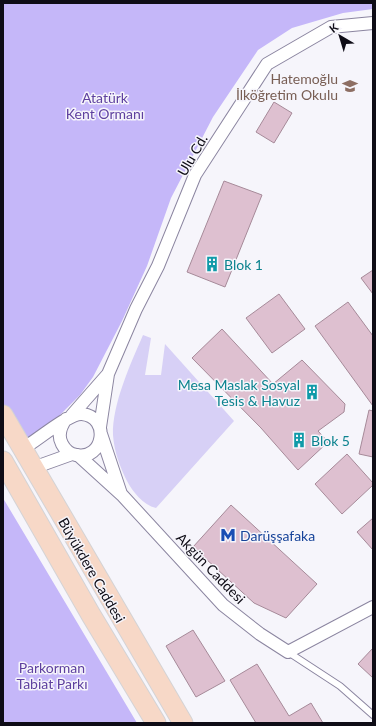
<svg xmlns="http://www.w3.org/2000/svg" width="376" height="726" font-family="Lato,sans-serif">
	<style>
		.green { fill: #d7d0f6 }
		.forest { fill: #c5b7f9 }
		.building { fill: #dec0d0; stroke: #a68a99 }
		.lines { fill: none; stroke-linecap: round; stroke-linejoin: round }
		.lane-casing { stroke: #8b85a0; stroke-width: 8 }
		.street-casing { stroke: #8b85a0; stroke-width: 14 }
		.primary-casing { stroke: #d4d3d5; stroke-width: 21 }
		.lane { stroke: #fff; stroke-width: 6 }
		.street { stroke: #fff; stroke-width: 12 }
		.primary { stroke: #f7d8c7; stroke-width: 19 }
		.labels { text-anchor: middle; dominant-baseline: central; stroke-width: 3; stroke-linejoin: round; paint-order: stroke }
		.education-label { font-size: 14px; fill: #785e54; stroke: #f6f5fb; text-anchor: end }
		.park-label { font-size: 14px; fill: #5e409f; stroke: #f6f5fb }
		.street-label { font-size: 14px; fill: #0e0c16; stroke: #f6f5fb }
		.culture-label { font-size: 14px; fill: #0d838f; stroke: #f6f5fb; text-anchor: start }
		.transit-label { font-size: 14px; fill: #164399; stroke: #f6f5fb; text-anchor: start }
	</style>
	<rect width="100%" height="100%" fill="#f6f5fb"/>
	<path class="green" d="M 143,335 L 151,338 L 145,375 L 161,375 L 165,344 L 234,421 L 156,508 C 143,505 133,492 127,481 C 120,467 114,451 113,435 C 112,404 131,363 143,335 Z"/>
	<path class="forest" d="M 3,3 L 373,3 L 373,9 L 343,13 L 292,28 L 258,50 L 213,117 L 171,198 L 147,266 L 122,321 L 93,377 L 80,395 L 54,421 L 26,443 L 3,404 Z
		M 3,498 L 137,723 L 3,723 Z"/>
	<path class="building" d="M 274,102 L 292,113 L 274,143 L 256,132 Z
		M 224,181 L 262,195 L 225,287 L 187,272 Z
		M 373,270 L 373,294 L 361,278 Z
		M 279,294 L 305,329 L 272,353 L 246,318 Z
		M 348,302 L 373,336 L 373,406 L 315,326 Z
		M 222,329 L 273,384 L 302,360 L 345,404 L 344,412 L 318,431 L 328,442 L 298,470 L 261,428 L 192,358 Z
		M 369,410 L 373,411 L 373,457 L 359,454 Z
		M 347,454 L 373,483 L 373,485 L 342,514 L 315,484 Z
		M 231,505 L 317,584 L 286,618 L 254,603 L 193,547 Z
		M 373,518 L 373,550 L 357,532 Z
		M 193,630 L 225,681 L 196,697 L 166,646 Z
		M 373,648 L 373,678 L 358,664 Z
		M 257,664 L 289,716 L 311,703 L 323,723 L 256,723 L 230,680 Z"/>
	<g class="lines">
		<g class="lane-casing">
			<path id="lane" d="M 288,652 L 340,686 L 373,715"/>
		</g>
		<g class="street-casing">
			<path id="street" d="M 72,415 L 108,374
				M 100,427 L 108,374 L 136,309 L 158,266 L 195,175 L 267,64 L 331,27 L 373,23
				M 101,434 L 121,494
				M 22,449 C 37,441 68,413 82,414 C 111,417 104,461 76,455 C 70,454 65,450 62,444 C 57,435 61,426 66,419
				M 78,455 L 122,495 L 223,605 L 260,634 L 288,652 L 373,607
				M 33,468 L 72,454"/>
		</g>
		<g class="primary-casing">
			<path id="primary" d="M 3,415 L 183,723
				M 3,461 L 91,615 L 156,723"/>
		</g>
		<use href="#lane" class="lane"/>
		<use href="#street" class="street"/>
		<use href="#primary" class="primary"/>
	</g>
	<defs>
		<g id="school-bare" transform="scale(1.2)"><path d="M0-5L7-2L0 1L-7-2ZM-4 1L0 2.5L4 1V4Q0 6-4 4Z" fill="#8d6e63" stroke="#f6f5fb" stroke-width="2.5" paint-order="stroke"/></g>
		<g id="building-bare" transform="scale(1.2)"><path d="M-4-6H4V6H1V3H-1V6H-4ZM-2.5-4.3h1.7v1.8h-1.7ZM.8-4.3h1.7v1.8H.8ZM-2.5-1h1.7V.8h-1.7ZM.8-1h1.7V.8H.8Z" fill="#0f9aa8" stroke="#f6f5fb" stroke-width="2.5" paint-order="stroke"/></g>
		<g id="metro-bare" transform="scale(1.2)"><path d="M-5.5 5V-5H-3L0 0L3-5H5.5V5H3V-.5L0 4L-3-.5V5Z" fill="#1a4fb4" stroke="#f6f5fb" stroke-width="2.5" paint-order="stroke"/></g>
	</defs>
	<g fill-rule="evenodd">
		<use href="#school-bare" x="350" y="86"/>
		<use href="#building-bare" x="212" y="264"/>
		<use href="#building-bare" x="312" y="392"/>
		<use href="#building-bare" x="299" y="440"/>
		<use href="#metro-bare" x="228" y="535"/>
	</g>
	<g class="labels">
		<g class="education-label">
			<text x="338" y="78">Hatemoğlu<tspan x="338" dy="16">İlköğretim Okulu</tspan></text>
		</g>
		<g class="park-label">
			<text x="105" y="97">Atatürk<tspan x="105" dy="16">Kent Ormanı</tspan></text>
			<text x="52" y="667">Parkorman<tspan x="52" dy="16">Tabiat Parkı</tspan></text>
		</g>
		<g class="street-label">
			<text transform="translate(192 155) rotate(-60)">Ulu Cd.</text>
			<text transform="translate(211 568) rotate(46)">Akgün Caddesi</text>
			<text transform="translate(92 570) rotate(60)">Büyükdere Caddesi</text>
		</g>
		<g class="culture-label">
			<text x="224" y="264">Blok 1</text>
			<text x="300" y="384" text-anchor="end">Mesa Maslak Sosyal<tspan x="300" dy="16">Tesis &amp; Havuz</tspan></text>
			<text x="311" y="440">Blok 5</text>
		</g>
		<g class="transit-label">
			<text x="240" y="535">Darüşşafaka</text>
		</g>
	</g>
	<rect width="376" height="726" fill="none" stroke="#0e0c16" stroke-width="8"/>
	<g transform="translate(340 36) rotate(322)" stroke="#f6f5fb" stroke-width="3" paint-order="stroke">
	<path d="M0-3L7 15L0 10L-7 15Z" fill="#0e0c16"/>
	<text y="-6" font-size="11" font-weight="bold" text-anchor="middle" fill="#0e0c16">K</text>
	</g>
</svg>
